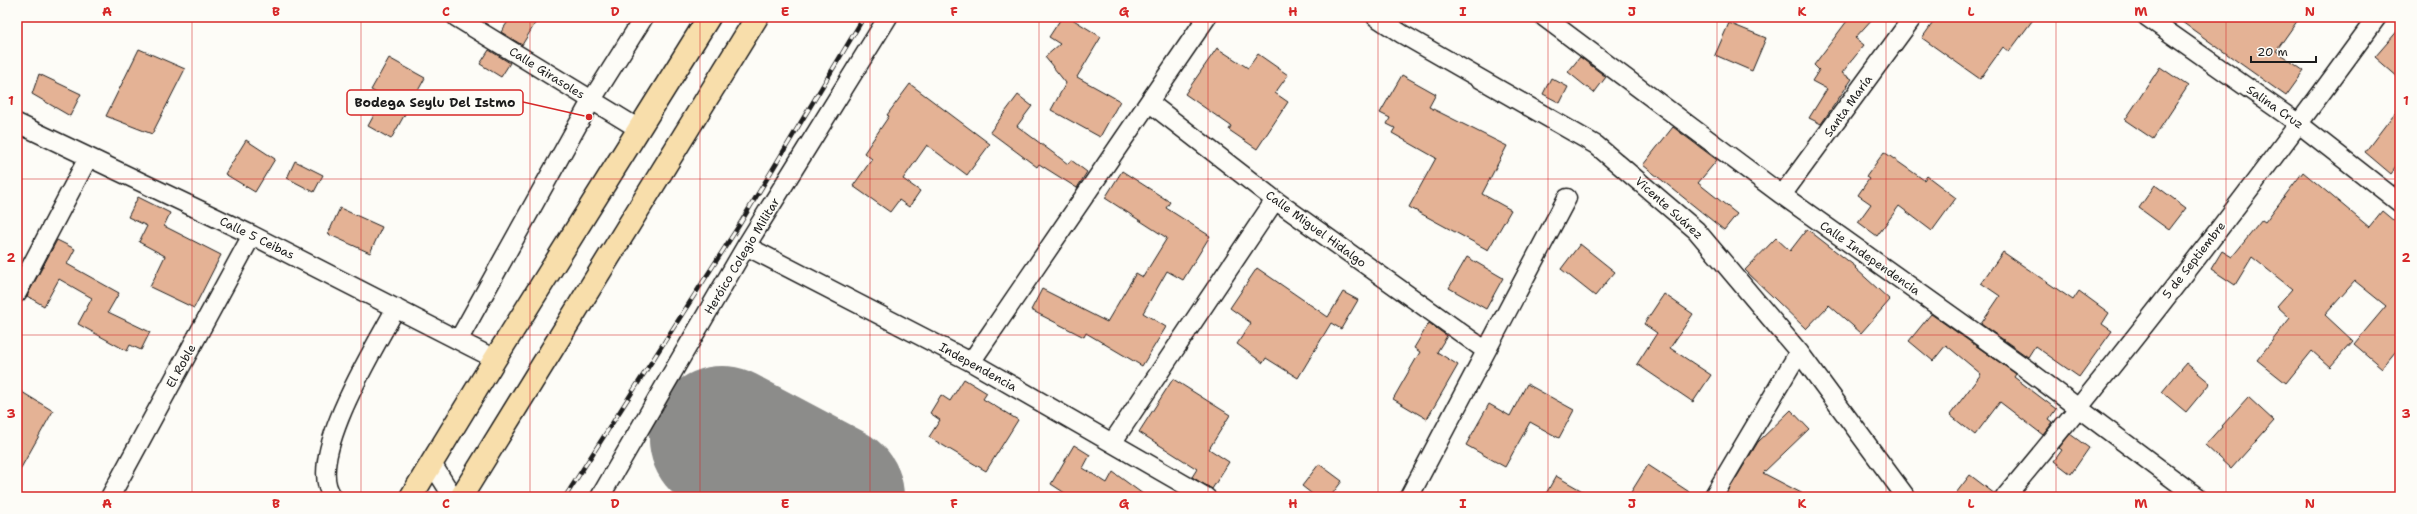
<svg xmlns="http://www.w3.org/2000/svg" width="2417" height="514" font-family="'Shantell Sans',sans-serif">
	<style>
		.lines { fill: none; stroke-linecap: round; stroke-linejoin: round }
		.runway { stroke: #8c8c8a; stroke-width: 146 }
		.building { fill: #e4b295; stroke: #1c1c1c }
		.street-casing { stroke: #1c1c1c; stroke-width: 21 }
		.primary-casing { stroke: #1c1c1c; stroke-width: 25 }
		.street { stroke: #fdfcf7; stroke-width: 18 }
		.primary { stroke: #f8deab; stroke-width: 22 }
		.rail-casing { stroke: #1c1c1c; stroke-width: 4.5 }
		.rail { stroke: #fdfcf7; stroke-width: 3; stroke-dasharray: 9; stroke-linecap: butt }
		.grid { fill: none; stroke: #d62828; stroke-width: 1; stroke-opacity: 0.55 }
		.labels { text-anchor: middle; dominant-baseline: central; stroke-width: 3.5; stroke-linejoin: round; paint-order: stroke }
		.street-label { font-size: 12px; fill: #1c1c1c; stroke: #fdfcf7 }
		.leader { fill: none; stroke: #d62828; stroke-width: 1.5 }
		.callout-dot { fill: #d62828; stroke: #fdfcf7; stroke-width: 1.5 }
		.callout { fill: #fdfcf7; stroke: #d62828; stroke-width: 1.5 }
		.callout-label { font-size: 13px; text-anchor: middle; font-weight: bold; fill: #1c1c1c }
		.neatline { fill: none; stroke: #d62828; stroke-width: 1.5 }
		.grid-label { font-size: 13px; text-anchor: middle; font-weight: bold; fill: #d62828 }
	</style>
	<rect width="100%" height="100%" fill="#fdfcf7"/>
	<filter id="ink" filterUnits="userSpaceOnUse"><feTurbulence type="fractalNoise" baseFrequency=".025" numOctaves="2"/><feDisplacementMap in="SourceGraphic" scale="8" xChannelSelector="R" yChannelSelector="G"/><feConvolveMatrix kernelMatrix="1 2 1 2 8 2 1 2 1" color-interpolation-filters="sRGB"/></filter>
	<g filter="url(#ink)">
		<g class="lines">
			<path class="runway" d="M 722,439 L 831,497"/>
		</g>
		<path class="building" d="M 511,17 L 539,17 L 522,45 L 501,32 Z
			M 1062,17 L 1069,17 L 1101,37 L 1077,77 L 1120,101 L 1100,137 L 1051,110 L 1066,83 L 1045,57 L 1060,44 L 1049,37 Z
			M 1850,17 L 1874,17 L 1855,38 L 1864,45 L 1842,73 L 1852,79 L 1821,124 L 1809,118 L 1827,89 L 1812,81 L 1819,70 L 1814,65 Z
			M 1937,17 L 2035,17 L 2009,52 L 2003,47 L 1980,79 L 1922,38 Z
			M 2175,17 L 2300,17 L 2276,51 L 2304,71 L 2286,96 Z
			M 1729,23 L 1766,38 L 1752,71 L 1715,55 Z
			M 2400,28 L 2400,79 L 2375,57 Z
			M 1217,48 L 1248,68 L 1258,54 L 1288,75 L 1275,93 L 1288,102 L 1257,149 L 1229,130 L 1231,126 L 1185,94 Z
			M 139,49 L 185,69 L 152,134 L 106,116 Z
			M 489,50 L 510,63 L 501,77 L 480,64 Z
			M 1580,57 L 1606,77 L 1594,93 L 1568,72 Z
			M 389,58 L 425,78 L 391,139 L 368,126 L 384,97 L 371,90 Z
			M 2160,67 L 2188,86 L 2153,139 L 2125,120 Z
			M 39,74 L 81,94 L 70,116 L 32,94 Z
			M 1402,75 L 1436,94 L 1429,107 L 1507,146 L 1482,194 L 1511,210 L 1488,250 L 1409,207 L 1436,158 L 1392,133 L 1395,128 L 1387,124 L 1390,118 L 1380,113 Z
			M 1551,78 L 1568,87 L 1560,103 L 1543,94 Z
			M 910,84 L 990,144 L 967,175 L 927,145 L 903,179 L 920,191 L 909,207 L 899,200 L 890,212 L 853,186 L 872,159 L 864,153 L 889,116 L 887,115 Z
			M 1018,95 L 1032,106 L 1017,126 L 1068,164 L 1071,160 L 1087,172 L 1077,188 L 1039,164 L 1037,167 L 990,132 Z
			M 2400,106 L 2400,162 L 2391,174 L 2365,152 Z
			M 1673,127 L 1717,160 L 1698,183 L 1737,214 L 1724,230 L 1643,165 Z
			M 246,140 L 275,159 L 255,192 L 225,174 Z
			M 1884,152 L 1924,180 L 1927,176 L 1956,198 L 1932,231 L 1899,206 L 1877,236 L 1858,222 L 1871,204 L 1858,195 L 1869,179 L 1866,177 Z
			M 295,161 L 323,175 L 314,192 L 287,178 Z
			M 1122,171 L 1170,202 L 1166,208 L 1210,236 L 1183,280 L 1167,271 L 1143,313 L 1166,327 L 1142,366 L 1086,333 L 1084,337 L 1031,310 L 1042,289 L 1107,322 L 1136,273 L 1143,277 L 1167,238 L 1105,198 Z
			M 2303,172 L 2369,227 L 2382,211 L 2400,226 L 2400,346 L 2382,368 L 2354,344 L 2386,306 L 2355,281 L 2325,315 L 2353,341 L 2330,367 L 2312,351 L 2286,383 L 2257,360 L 2290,318 L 2277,306 L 2292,289 L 2252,257 L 2235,285 L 2211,269 L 2222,251 L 2232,257 L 2262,220 L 2265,222 Z
			M 2155,185 L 2186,208 L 2169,230 L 2139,208 Z
			M 138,197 L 170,213 L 164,226 L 221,255 L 194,308 L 150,287 L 165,256 L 139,242 L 147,226 L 128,217 Z
			M 340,208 L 382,227 L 370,253 L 328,234 Z
			M 1807,229 L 1856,267 L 1855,268 L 1890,300 L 1861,333 L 1829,305 L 1806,329 L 1745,270 L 1776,238 L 1790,251 Z
			M 57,240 L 75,249 L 67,264 L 119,293 L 108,312 L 150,332 L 141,350 L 130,345 L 127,351 L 78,324 L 92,298 L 59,279 L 44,306 L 27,296 Z
			M 1580,244 L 1615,272 L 1595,296 L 1561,269 Z
			M 2003,252 L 2073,300 L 2079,291 L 2109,313 L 2102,324 L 2112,331 L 2079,377 L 2035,346 L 2028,357 L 1981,324 L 2000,296 L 1981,283 Z
			M 1467,257 L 1503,278 L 1486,309 L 1449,288 Z
			M 1257,268 L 1328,317 L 1343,292 L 1358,300 L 1341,329 L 1331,323 L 1298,378 L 1266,358 L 1263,363 L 1237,344 L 1251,323 L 1230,308 Z
			M 1664,294 L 1693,314 L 1670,348 L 1711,375 L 1693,402 L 1637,364 L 1657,333 L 1644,324 Z
			M 1931,314 L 2016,374 L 2014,377 L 2056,409 L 2049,419 L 2053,422 L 2043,435 L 2000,402 L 1975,435 L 1950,415 L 1981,374 L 1946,345 L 1933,361 L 1909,341 Z
			M 1429,323 L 1447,336 L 1437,352 L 1458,365 L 1427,419 L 1393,399 L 1420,352 L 1414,348 Z
			M 2186,363 L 2210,383 L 2186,412 L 2162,392 Z
			M 964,379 L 987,393 L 983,399 L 1018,420 L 986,471 L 929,437 L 940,420 L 930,413 L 941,395 L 950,401 Z
			M 1173,379 L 1230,415 L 1209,449 L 1229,462 L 1212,489 L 1192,477 L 1197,469 L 1139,432 Z
			M 1527,384 L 1574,410 L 1559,438 L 1530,422 L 1505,467 L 1466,445 L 1489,404 L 1510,416 Z
			M 17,389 L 53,411 L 17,475 Z
			M 2248,397 L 2274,421 L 2231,469 L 2205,445 Z
			M 1791,410 L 1809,429 L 1763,473 L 1809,497 L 1735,497 L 1727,493 L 1758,442 Z
			M 2070,434 L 2089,448 L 2071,474 L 2054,461 L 2062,450 L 2059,448 Z
			M 1074,445 L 1090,455 L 1083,468 L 1107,483 L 1113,472 L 1147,497 L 1071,497 L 1051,484 Z
			M 1319,464 L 1342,481 L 1330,497 L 1316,497 L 1302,486 Z
			M 1648,465 L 1697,497 L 1628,497 Z
			M 1970,475 L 1995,494 L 1995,497 L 1953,497 Z
			M 1556,476 L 1593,497 L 1544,497 Z"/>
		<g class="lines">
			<g class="street-casing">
				<path id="street" d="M 456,17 L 639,129
					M 1376,17 L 1402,34 L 1596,145 L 1696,230 L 1799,352 L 1906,497
					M 1544,17 L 1782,195 L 2025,368 L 2197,497
					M 2147,17 L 2299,124 L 2400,203
					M 1150,103 L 1275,200 L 1485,350
					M 17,123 L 252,235 L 495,359
					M 1782,195 L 1913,17
					M 746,246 L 971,362 L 1206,497
					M 17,293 L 88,158
					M 459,339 L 591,101 L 644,17
					M 971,362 L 1207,17
					M 1112,443 L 1275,200
					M 431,462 L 453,497
					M 110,497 L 252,235
					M 333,497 C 303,461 377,344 396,308
					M 600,497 L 746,246 L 888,17
					M 1409,497 L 1567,198
					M 1713,497 L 1799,352
					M 2005,497 C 2135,342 2258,181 2377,17"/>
			</g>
			<g class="primary-casing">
				<path id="primary" d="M 411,497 L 495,359 L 709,17
					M 461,497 L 757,17"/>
			</g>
			<use href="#street" class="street"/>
			<use href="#primary" class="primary"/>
			<g class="rail-casing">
				<path id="rail" d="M 565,497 L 738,227 L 864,17"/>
			</g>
			<use href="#rail" class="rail"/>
		</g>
	</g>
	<path class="grid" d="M 192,17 L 192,497M 361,17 L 361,497M 530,17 L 530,497M 700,17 L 700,497M 870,17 L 870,497M 1039,17 L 1039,497M 1208,17 L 1208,497M 1378,17 L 1378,497M 1548,17 L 1548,497M 1717,17 L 1717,497M 1886,17 L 1886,497M 2056,17 L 2056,497M 2226,17 L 2226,497M 17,179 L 2400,179M 17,335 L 2400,335"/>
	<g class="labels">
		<g class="street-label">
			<text transform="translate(547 73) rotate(32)">Calle Girasoles</text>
			<text transform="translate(1848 106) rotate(-54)">Santa María</text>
			<text transform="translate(2275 107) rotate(35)">Salina Cruz</text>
			<text transform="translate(1669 208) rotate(42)">Vicente Suárez</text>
			<text transform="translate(1316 229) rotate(36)">Calle Miguel Hidalgo</text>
			<text transform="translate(257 238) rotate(26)">Calle 5 Ceibas</text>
			<text transform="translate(742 256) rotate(-59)">Heróico Colegio Militar</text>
			<text transform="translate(1870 258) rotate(35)">Calle Independencia</text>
			<text transform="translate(2194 260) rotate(-52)">5 de Septiembre</text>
			<text transform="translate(181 366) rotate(-61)">El Roble</text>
			<text transform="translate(978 367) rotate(29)">Independencia</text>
		</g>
	</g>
	<path class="leader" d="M589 117L523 102"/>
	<circle class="callout-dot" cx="589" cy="117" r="4"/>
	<rect class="callout" x="347" y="90" width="176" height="25" rx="4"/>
	<g class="callout-label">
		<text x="435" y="107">Bodega Seylu Del Istmo</text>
	</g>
	<rect width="2417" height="514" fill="none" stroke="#fdfcf7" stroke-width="44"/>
	<path d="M2251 56v6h65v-6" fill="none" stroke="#1c1c1c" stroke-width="2"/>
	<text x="2257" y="56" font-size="12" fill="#1c1c1c" stroke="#fdfcf7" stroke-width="3" paint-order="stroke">20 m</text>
	<rect x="22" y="22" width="2373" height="470" class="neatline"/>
	<g class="grid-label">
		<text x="107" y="16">A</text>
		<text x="276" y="16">B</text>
		<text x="446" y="16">C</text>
		<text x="615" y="16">D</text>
		<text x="785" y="16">E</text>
		<text x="954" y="16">F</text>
		<text x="1124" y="16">G</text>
		<text x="1293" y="16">H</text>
		<text x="1463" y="16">I</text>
		<text x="1632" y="16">J</text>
		<text x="1802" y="16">K</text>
		<text x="1971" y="16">L</text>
		<text x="2141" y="16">M</text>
		<text x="2310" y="16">N</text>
		<text x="11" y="105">1</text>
		<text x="2406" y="105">1</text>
		<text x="11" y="262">2</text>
		<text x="2406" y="262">2</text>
		<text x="11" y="418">3</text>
		<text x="2406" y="418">3</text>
		<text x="107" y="508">A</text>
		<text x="276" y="508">B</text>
		<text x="446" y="508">C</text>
		<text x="615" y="508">D</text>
		<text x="785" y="508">E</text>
		<text x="954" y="508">F</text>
		<text x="1124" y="508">G</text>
		<text x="1293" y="508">H</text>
		<text x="1463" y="508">I</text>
		<text x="1632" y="508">J</text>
		<text x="1802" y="508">K</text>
		<text x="1971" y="508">L</text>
		<text x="2141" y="508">M</text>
		<text x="2310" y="508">N</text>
	</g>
</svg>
